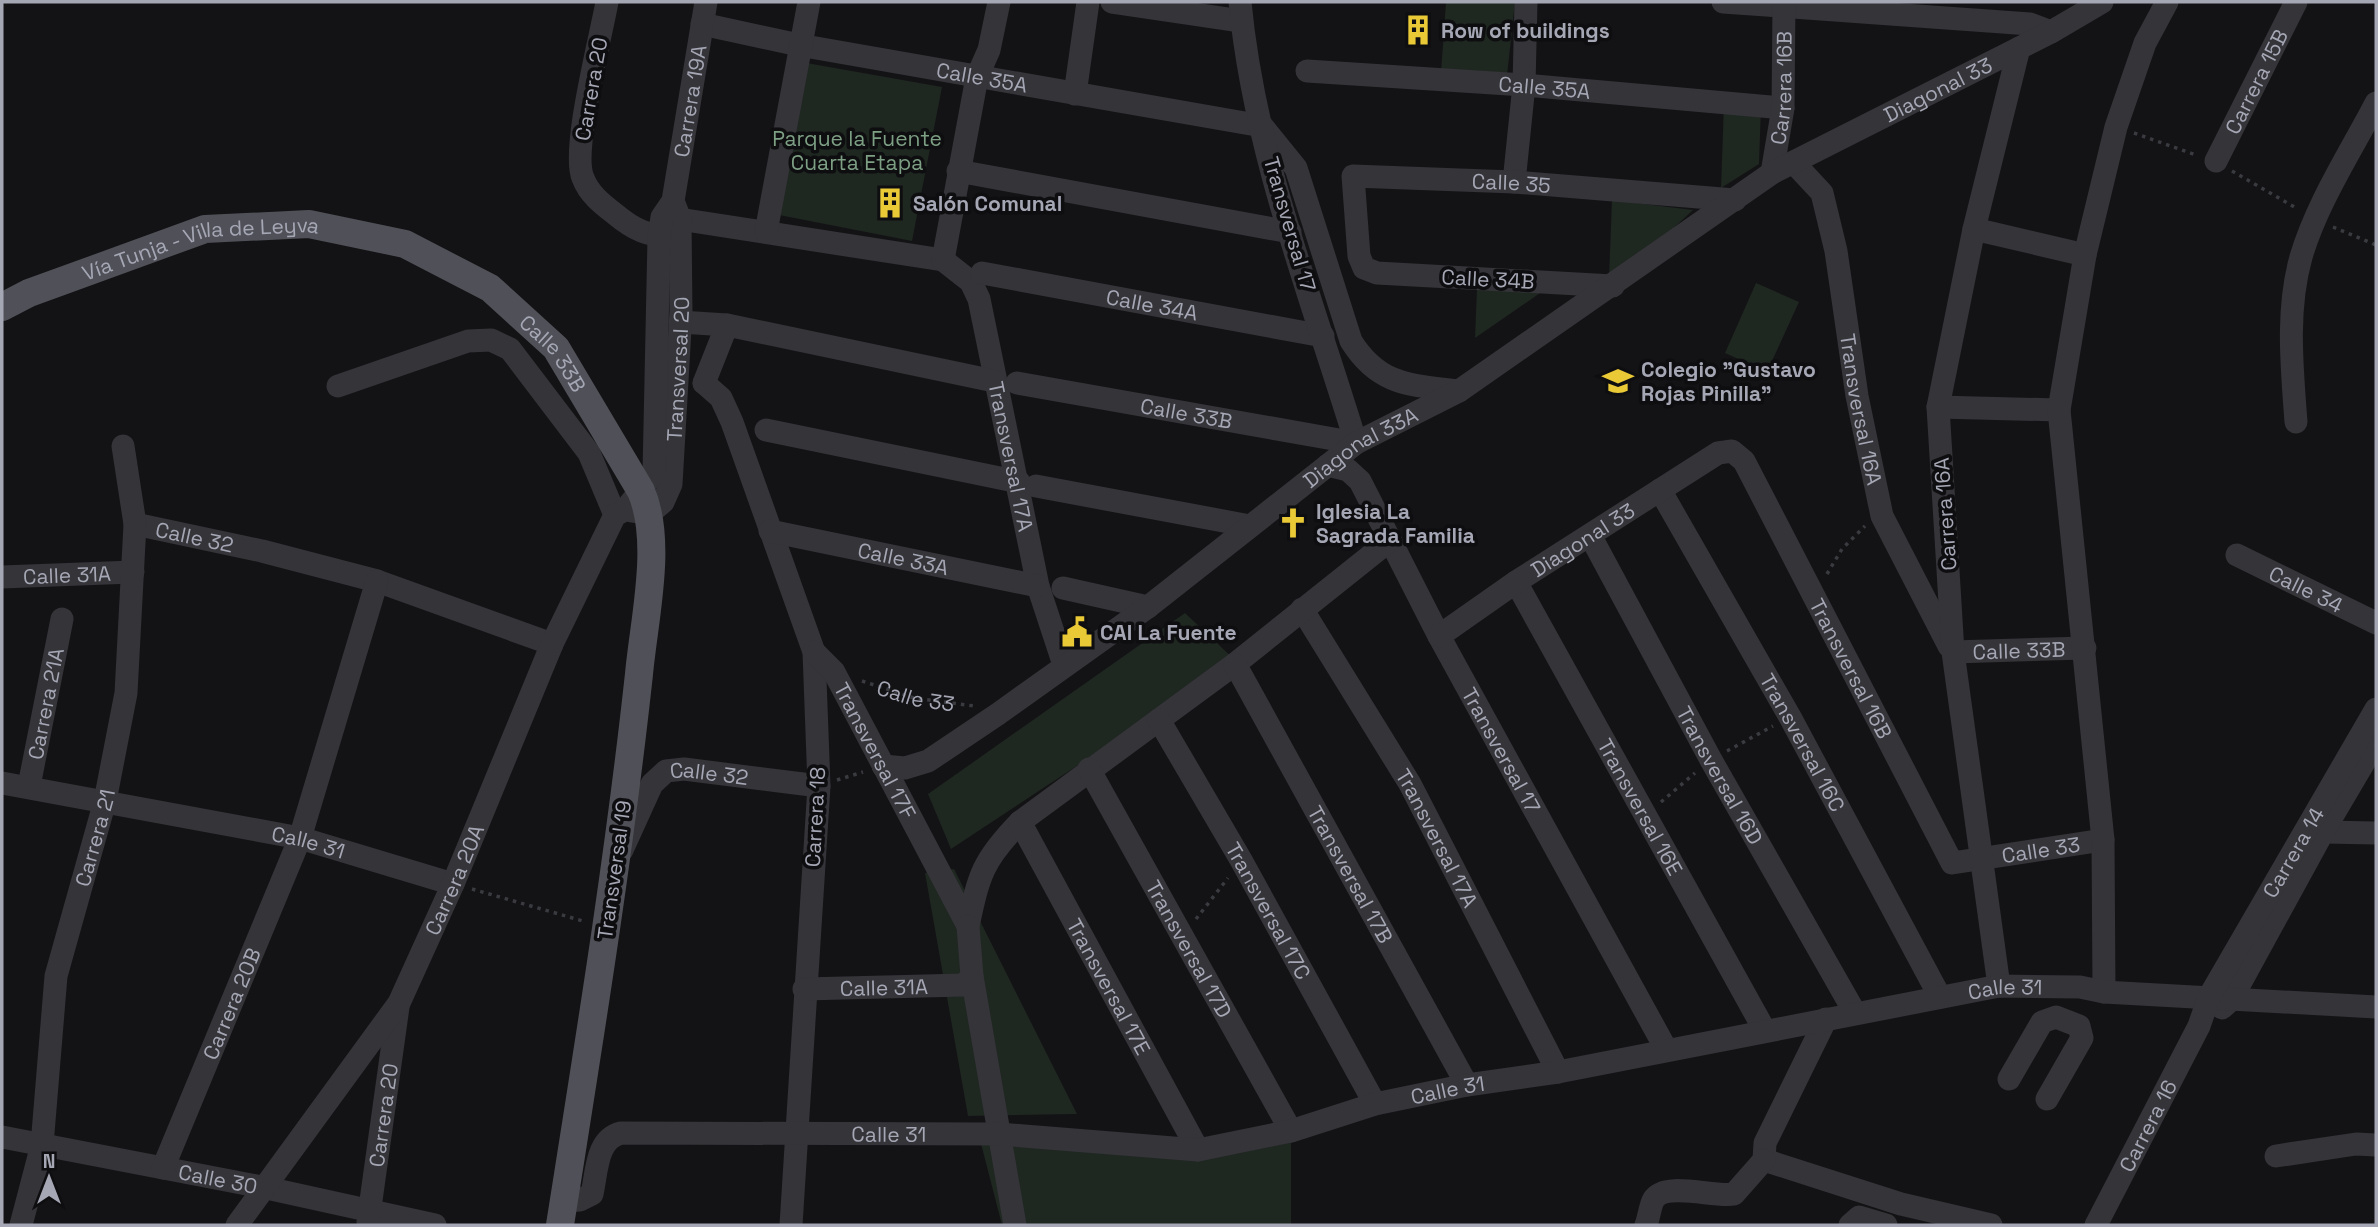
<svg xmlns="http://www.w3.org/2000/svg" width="2378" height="1227" font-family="'Space Grotesk',sans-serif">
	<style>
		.green { fill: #1f2721 }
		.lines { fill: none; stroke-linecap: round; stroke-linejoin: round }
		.path { stroke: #3a3b40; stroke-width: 3.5; stroke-dasharray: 3.5 5; stroke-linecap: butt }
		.minor { stroke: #343439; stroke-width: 23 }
		.major { stroke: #505158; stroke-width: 28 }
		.labels { text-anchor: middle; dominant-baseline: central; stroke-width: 7; stroke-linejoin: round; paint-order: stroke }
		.poi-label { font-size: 21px; font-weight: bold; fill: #a5a7b5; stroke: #0e0e10; text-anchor: start }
		.street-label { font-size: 21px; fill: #a5a7b5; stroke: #0e0e10 }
		.park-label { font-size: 21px; fill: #7d9f84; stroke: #0e0e10 }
	</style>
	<rect width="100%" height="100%" fill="#131315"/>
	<path class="green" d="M 1446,2 L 1515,2 L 1507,76 L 1441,72 Z
		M 801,62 L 942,87 L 912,241 L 774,214 Z
		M 1724,103 L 1761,106 L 1759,164 L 1721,188 Z
		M 1612,200 L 1693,210 L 1622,276 L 1609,277 Z
		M 1756,283 L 1799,302 L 1767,372 L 1725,353 Z
		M 1477,288 L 1543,291 L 1475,338 Z
		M 1185,613 L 1236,661 L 951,849 L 928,794 Z
		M 954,869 L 1077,1114 L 968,1116 L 925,873 Z
		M 979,1136 L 1291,1141 L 1291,1225 L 1002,1225 Z"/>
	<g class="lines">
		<g class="path">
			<path d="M 2134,133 L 2196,155"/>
			<path d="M 2232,171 L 2298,209"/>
			<path d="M 2333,227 L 2376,245"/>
			<path d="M 1827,574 L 1842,549 L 1865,526"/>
			<path id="s1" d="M 862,681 L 914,698 L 974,706"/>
			<path d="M 1727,751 L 1773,726"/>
			<path d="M 837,780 L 863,772"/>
			<path d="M 1661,802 L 1695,773"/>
			<path d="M 472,889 L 583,921"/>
			<path d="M 1196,919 L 1228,878"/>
		</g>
		<g class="minor">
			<path d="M 607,2 C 601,36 571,151 583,178 C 589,194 602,204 615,214 C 634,230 648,236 673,237"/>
			<path d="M 1112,2 L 1241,21"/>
			<path d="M 1723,2 L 2030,24 L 2051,32"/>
			<path id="s2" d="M 702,24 L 799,45 L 1262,126 L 1296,168 L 1351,341 C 1379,386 1411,385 1459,391"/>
			<path id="s3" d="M 1307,71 L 1524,85 L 1783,108"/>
			<path d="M 1075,94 L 1088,2"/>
			<path id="s4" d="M 2216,161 L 2296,2"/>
			<path id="s5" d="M 1794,163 L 1822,193 L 1836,251 L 1857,396 L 1882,516 L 1949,646"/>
			<path d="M 958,171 L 1290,232"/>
			<path id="s6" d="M 1772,173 L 1783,108 L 1784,2"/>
			<path d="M 1514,182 L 1524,85 L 1526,2"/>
			<path d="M 666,217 L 943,260"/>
			<path d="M 1974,229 L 2085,255"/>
			<path d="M 766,232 L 809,2"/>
			<path id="s7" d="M 943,260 L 971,282 L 979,299 L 1038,586 L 1064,665"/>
			<path d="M 943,260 L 977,77 L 989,50 L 999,2"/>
			<path id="s8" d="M 982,273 L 1323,336"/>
			<path id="s9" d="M 1613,286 L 1377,273 L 1364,268 L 1359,256 L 1353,176 L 1514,182 L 1735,200"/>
			<path d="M 680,322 L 727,325 L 994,381"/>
			<path d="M 704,383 L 721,398 L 732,422 L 814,652 L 819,786 L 791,1225"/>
			<path d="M 704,383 L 727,325"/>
			<path id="s10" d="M 1017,383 L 1356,443 C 1312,299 1254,152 1240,2"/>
			<path d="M 338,386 L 468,341 L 491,340 L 510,349 L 589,453 L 615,515"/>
			<path d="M 1938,407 L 2059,410"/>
			<path d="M 2296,422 C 2292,368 2286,310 2301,257 C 2317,203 2350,153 2376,103"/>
			<path d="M 766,430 L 1019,482"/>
			<path id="s11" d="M 1328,465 L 1348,470 L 1360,481 L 1439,636 L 1666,1049"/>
			<path d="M 1036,486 L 1250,526"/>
			<path id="s12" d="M 1660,490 L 1790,717 L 1940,997"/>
			<path id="s13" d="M 632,511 L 650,513 L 663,502 L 671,484 L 681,312 L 680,219 L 673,201"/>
			<path id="s14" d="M 135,524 L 262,551 L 377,581 L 552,644"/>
			<path id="s15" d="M 770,531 L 1038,586"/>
			<path id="s16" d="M 1591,537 L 1711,760 L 1855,1013"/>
			<path id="s17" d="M 2237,555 L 2376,623"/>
			<path id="s18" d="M 2,577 L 133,572"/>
			<path id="s19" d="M 1516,582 L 1765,1031"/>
			<path d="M 1063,588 L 1148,607"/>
			<path id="s20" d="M 1302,609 L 1410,784 L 1558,1072"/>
			<path id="s21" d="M 1439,636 L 1516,582 L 1718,453 L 1732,451 L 1744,461 L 1952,863 L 2103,840"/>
			<path id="s22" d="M 814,652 L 834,672 L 968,926 C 979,874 983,860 1020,822 L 1235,664 L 1389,541"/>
			<path id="s23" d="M 1953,652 L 2085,648"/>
			<path id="s24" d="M 1235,664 L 1467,1085"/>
			<path id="s25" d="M 1159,720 L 1241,860 L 1375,1104"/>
			<path id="s26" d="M 883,766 L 905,768 L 928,761 L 998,714 L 1148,607 L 1356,443 L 1459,391 L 1772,173 L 2051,32 L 2102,2"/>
			<path id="s27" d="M 1089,769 L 1291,1131"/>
			<path id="s28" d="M 2,783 L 300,838 L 453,884"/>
			<path id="s29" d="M 29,786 L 62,619"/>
			<path id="s30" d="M 1020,822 L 1198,1150"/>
			<path d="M 2323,832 L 2376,833"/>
			<path id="s31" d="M 622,850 L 652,784 L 666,771 L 684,769 L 819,786"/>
			<path d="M 972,976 L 1015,1225"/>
			<path d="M 1999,986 L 1953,652 L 1938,407 L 1974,229 L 2019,48"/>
			<path id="s32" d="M 804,989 L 964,985 L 972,976 L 968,926"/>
			<path d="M 2104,992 L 2103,840 L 2059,410 L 2085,255 L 2116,127 L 2145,43 L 2167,2"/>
			<path d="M 2222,1008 L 2231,1000 L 2323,832 L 2376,742"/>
			<path d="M 1826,1019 L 1765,1143 L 1764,1160 L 1901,1204 L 1991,1225"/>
			<path d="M 2009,1079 L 2042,1022 L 2056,1017 L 2079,1026 L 2082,1038 L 2047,1099"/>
			<path id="s33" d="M 2,1137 L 262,1187 L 435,1225"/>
			<path d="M 2276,1156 L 2356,1144 L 2376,1145"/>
			<path id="s34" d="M 163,1168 L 300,838 L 377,581"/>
			<path id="s35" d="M 564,1201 L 580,1200 L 592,1194 C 597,1172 596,1139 621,1133 L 999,1134 L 1198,1150 L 1291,1131 L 1375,1104 L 1467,1085 L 1558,1072 L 1999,986 L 2080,987 L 2104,992 L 2376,1007"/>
			<path id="s36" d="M 368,1222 L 398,1007"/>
			<path id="s37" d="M 21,1225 L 42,1145 L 56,976 L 105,801 L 126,693 L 135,524 L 123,446"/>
			<path id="s38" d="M 237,1225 L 399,1003 L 453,884 L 552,644 L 615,515 L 625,510 L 654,473 L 659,237 L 662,217 L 673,201 L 706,2"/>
			<path d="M 1646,1225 C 1649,1218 1650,1205 1654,1199 C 1666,1181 1715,1198 1734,1194 L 1764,1160"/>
			<path d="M 1850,1225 L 1859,1217 L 1886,1225"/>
			<path id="s39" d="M 2096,1225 L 2199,1026 L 2209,997 L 2376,709"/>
		</g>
		<path class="major" id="s40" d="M 2,307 L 29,293 L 205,229 L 309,224 L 405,244 L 490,288 L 556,348 L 641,491 C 663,542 644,619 639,674 C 619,858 589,1042 560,1225"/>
	</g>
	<defs>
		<g id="building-bare" transform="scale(2.415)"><path d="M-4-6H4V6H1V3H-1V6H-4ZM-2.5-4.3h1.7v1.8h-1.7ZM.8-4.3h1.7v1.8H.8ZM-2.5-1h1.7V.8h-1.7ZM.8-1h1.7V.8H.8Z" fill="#eac936" stroke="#0e0e10" stroke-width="2.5" paint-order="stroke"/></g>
		<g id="school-bare" transform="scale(2.415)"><path d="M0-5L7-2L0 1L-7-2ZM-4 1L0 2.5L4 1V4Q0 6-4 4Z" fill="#eac936" stroke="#0e0e10" stroke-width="2.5" paint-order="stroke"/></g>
		<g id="church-bare" transform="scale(2.415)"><path d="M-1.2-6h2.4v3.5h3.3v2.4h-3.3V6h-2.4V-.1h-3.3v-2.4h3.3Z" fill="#eac936" stroke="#0e0e10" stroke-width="2.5" paint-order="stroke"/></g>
		<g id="civic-bare" transform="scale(2.415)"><path d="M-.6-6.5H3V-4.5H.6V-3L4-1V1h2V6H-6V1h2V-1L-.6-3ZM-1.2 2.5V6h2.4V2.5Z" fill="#eac936" stroke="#0e0e10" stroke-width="2.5" paint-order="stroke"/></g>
	</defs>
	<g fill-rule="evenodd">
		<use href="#building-bare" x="1418" y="30"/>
		<use href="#building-bare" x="890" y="203"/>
		<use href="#school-bare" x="1618" y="381"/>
		<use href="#church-bare" x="1293" y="523"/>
		<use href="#civic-bare" x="1077" y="632"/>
	</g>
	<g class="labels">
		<g class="poi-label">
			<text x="1441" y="30">Row of buildings</text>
			<text x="913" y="203">Salón Comunal</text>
			<text x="1641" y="369">Colegio "Gustavo<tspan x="1641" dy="24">Rojas Pinilla"</tspan></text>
			<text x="1316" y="511">Iglesia La<tspan x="1316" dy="24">Sagrada Familia</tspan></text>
			<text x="1100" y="632">CAI La Fuente</text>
		</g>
		<g class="street-label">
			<text stroke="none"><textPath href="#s2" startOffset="285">Calle 35A</textPath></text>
			<text stroke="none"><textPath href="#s4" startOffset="89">Carrera 15B</textPath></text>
			<text stroke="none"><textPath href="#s3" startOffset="238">Calle 35A</textPath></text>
			<text stroke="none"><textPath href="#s6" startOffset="86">Carrera 16B</textPath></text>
			<text transform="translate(591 89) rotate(-80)">Carrera 20</text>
			<text stroke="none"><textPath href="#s26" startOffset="1262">Diagonal 33</textPath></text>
			<text stroke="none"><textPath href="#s38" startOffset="1244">Carrera 19A</textPath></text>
			<text stroke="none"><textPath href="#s9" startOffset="502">Calle 35</textPath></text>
			<text transform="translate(1290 224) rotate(74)">Transversal 17</text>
			<text stroke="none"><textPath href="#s40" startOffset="210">Vía Tunja - Villa de Leyva</textPath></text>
			<text transform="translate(1488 279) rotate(3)">Calle 34B</text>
			<text stroke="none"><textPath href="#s8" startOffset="173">Calle 34A</textPath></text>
			<text stroke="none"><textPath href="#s40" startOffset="607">Calle 33B</textPath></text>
			<text stroke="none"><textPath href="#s13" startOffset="170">Transversal 20</textPath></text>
			<text stroke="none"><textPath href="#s5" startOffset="261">Transversal 16A</textPath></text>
			<text stroke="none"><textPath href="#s10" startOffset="172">Calle 33B</textPath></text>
			<text stroke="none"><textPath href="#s26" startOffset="581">Diagonal 33A</textPath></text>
			<text stroke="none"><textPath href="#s7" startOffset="215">Transversal 17A</textPath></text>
			<text transform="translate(1945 514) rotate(-94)">Carrera 16A</text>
			<text stroke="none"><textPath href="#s14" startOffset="61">Calle 32</textPath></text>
			<text stroke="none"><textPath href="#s21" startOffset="173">Diagonal 33</textPath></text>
			<text stroke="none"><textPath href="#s15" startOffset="136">Calle 33A</textPath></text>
			<text stroke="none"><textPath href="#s18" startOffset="65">Calle 31A</textPath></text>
			<text stroke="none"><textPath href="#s17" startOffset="77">Calle 34</textPath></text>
			<text stroke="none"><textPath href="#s23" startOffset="66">Calle 33B</textPath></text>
			<text stroke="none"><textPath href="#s21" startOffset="597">Transversal 16B</textPath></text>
			<text stroke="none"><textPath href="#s1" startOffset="56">Calle 33</textPath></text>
			<text stroke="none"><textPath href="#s29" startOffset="84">Carrera 21A</textPath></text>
			<text stroke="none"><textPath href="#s12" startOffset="290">Transversal 16C</textPath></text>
			<text stroke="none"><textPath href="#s22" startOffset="117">Transversal 17F</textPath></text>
			<text stroke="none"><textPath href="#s11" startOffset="341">Transversal 17</textPath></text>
			<text stroke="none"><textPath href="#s16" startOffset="271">Transversal 16D</textPath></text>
			<text stroke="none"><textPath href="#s31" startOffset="135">Calle 32</textPath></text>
			<text stroke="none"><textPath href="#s19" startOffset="257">Transversal 16E</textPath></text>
			<text transform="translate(815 817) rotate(-87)">Carrera 18</text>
			<text stroke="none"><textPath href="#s20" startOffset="266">Transversal 17A</textPath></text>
			<text stroke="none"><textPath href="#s37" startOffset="396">Carrera 21</textPath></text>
			<text stroke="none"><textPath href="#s28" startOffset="312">Calle 31</textPath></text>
			<text stroke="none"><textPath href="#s21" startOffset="906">Calle 33</textPath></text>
			<text stroke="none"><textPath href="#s39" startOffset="422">Carrera 14</textPath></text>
			<text transform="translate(614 870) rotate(-82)">Transversal 19</text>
			<text stroke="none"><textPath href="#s24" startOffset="240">Transversal 17B</textPath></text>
			<text stroke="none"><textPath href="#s38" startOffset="410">Carrera 20A</textPath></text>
			<text stroke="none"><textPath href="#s25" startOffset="220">Transversal 17C</textPath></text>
			<text stroke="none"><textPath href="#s27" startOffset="206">Transversal 17D</textPath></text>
			<text stroke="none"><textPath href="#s30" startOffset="187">Transversal 17E</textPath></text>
			<text stroke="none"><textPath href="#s32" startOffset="80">Calle 31A</textPath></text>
			<text stroke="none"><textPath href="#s35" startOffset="1503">Calle 31</textPath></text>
			<text stroke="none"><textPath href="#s34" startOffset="178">Carrera 20B</textPath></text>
			<text stroke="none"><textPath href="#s35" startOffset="936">Calle 31</textPath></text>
			<text stroke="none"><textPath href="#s36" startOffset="108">Carrera 20</textPath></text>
			<text stroke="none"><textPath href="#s39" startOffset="112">Carrera 16</textPath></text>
			<text stroke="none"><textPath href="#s35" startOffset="369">Calle 31</textPath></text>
			<text stroke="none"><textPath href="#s33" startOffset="220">Calle 30</textPath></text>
		</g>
		<g class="park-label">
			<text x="857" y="138">Parque la Fuente<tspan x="857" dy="24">Cuarta Etapa</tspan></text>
		</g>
	</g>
	<rect width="2378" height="1227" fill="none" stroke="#a5a7b5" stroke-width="7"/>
	<g transform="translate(49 1178)" stroke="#0e0e10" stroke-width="5" paint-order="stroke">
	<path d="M0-5L12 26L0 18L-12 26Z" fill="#a5a7b5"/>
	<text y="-10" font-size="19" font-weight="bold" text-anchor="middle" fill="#a5a7b5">N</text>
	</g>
</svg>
